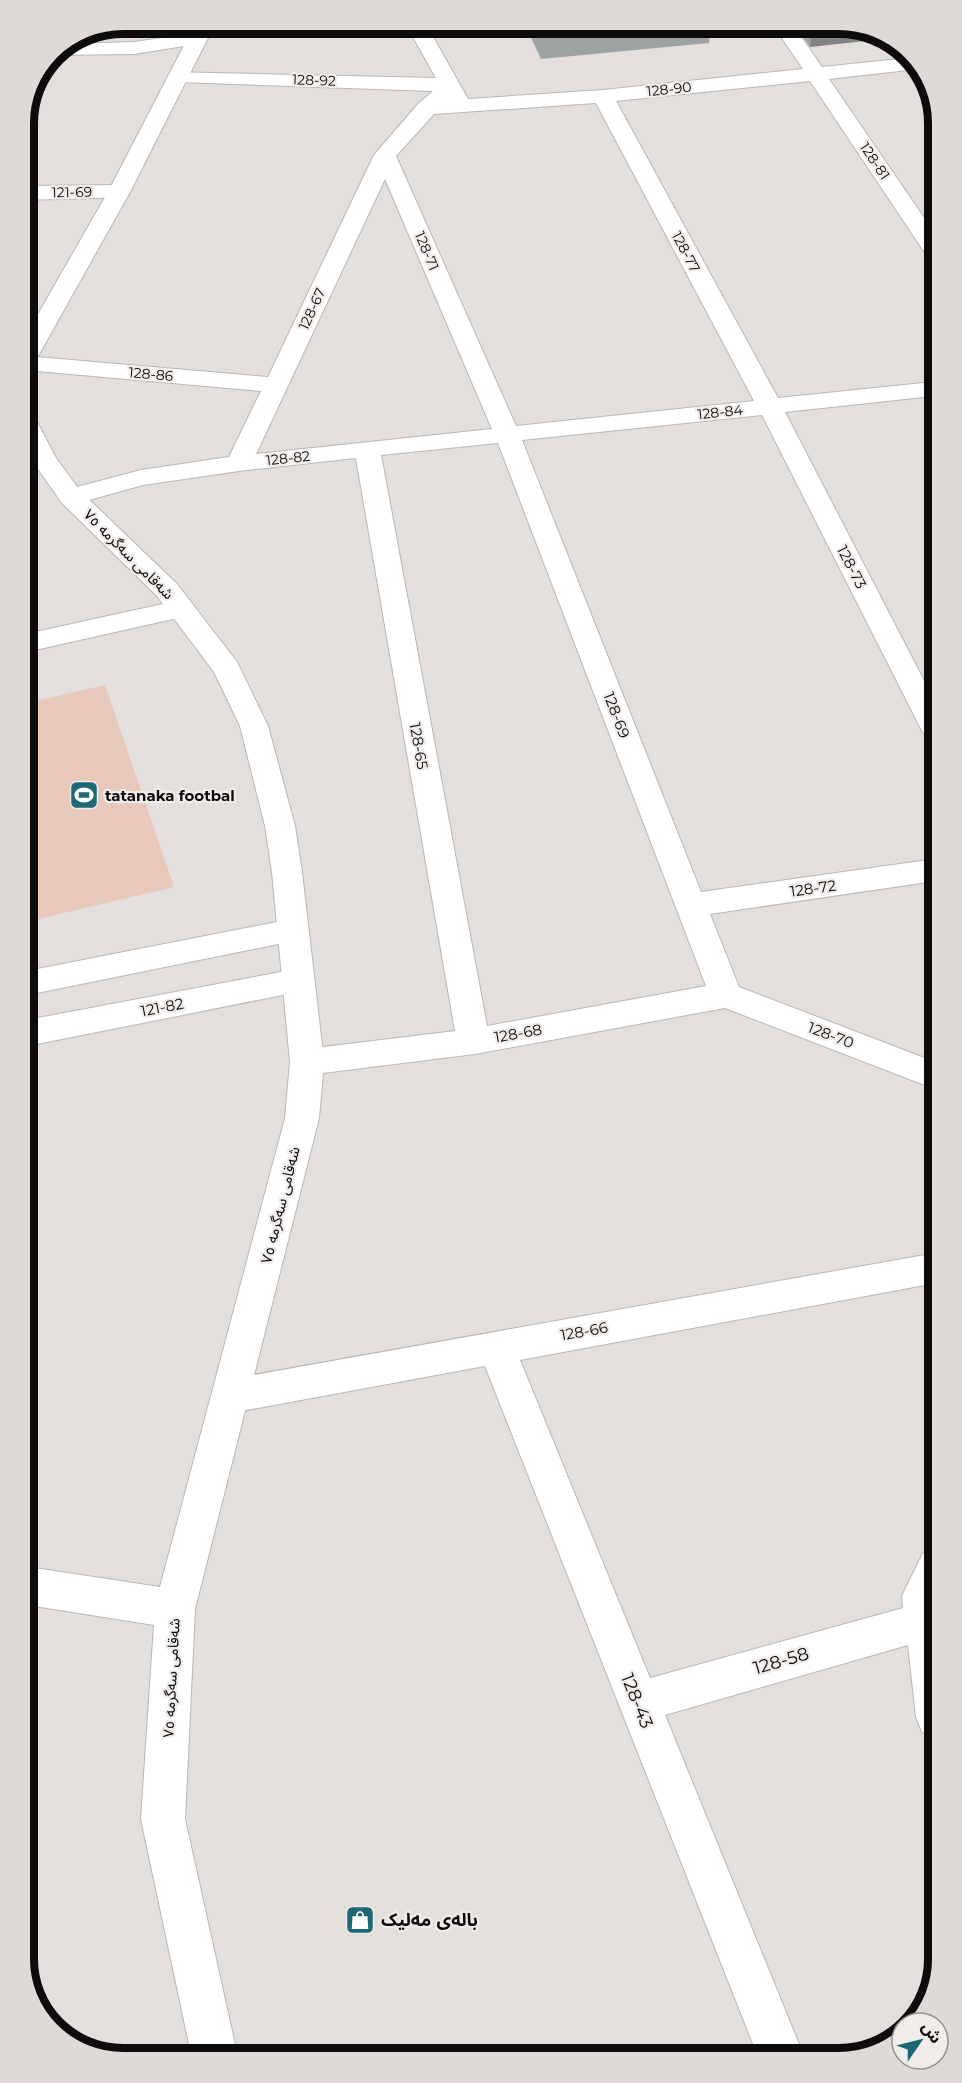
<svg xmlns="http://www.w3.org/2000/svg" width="962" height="2083" font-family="Montserrat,'Noto Sans Arabic',sans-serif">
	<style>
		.green { fill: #e8c8ba }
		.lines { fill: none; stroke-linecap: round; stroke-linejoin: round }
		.minor-casing { stroke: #bab6b4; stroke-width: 2 }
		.tertiary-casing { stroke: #bab6b4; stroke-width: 2 }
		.minor { fill: #fff; fill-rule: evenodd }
		.tertiary { fill: #fff; fill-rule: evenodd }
		.wall { fill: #9da2a3 }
		.shaded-wall { fill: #808484 }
		.building { fill: #b7bcbd; stroke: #808484; stroke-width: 1.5 }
		.labels { text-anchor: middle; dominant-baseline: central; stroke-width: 4.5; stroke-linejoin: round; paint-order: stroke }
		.far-street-label { font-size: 14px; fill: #0d0b0b; stroke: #f0ecea }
		.street-label { font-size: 15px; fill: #0d0b0b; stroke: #f0ecea }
		.poi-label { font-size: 15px; font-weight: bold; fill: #0d0b0b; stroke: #f0ecea; text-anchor: start }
		.near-street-label { font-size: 18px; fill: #0d0b0b; stroke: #f0ecea }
		.near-poi-label { font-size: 18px; font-weight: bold; fill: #0d0b0b; stroke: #f0ecea; text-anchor: start }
		.rim { fill: none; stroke: #0d0b0b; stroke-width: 8 }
	</style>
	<rect width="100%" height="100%" fill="#e3dfdd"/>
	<path class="green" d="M 105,685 L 174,887 L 26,922 L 26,703 Z"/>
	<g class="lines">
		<g class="minor-casing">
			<path id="minor" d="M 773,25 L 793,25 L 822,67 L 909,58 L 917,69 L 829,79 L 933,231 L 933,255 L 925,253 L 810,81 L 616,101 L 778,398 L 933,382 L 933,396 L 785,412 L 934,700 L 934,737 L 924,734 L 920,727 L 762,415 L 522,440 L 701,892 L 935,859 L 935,881 L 710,914 L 739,987 L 935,1062 L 935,1089 L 725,1008 L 475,1054 L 307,1075 L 295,1071 L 290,1062 L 295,1053 L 307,1049 L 455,1031 L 356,458 L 239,471 L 143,485 L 71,505 L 62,503 L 58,497 L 62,491 L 141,470 L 229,457 L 261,391 L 25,370 L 25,356 L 268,377 L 374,155 L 418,104 L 433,91 L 178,82 L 171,80 L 168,76 L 171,72 L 436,78 L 408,28 L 428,28 L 468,99 L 603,90 L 803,69 ZM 596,103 L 754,401 L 516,426 L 396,156 L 434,114 ZM 385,179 L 492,429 L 256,454 ZM 498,443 L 706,986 L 487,1026 L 381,455 Z
				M 196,33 L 203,35 L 206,39 L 203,43 L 134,54 L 53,55 L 67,44 L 134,42 Z
				M 119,185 L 127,187 L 130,192 L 127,197 L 24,200 L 24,186 Z
				M 181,600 L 191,603 L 195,609 L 191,615 L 26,652 L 26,634 Z
				M 292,919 L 303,923 L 308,931 L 303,939 L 27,995 L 27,971 Z
				M 297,969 L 308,972 L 313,981 L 308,990 L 27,1046 L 27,1020 Z
				M 936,1253 L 936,1283 L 520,1360 L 650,1678 L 903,1608 L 902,1596 L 923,1553 L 937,1547 L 937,1738 L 922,1732 L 916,1717 L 908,1645 L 665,1715 L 803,2054 L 757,2054 L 485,1366 L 231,1413 L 218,1408 L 212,1396 L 218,1384 L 231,1379 Z"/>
		</g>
		<g class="tertiary-casing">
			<path id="tertiary" d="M 192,30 L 212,30 L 130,192 L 37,358 L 33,363 L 25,365 L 25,337 L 108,192 Z
				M 25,414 L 34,416 L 56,458 L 80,491 L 177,584 L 237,662 L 268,726 L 295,826 L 302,872 L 324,1062 L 319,1118 L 195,1609 L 185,1819 L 238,2058 L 192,2058 L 141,1819 L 154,1625 L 28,1605 L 28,1567 L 160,1587 L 285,1118 L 290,1062 L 272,872 L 265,826 L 240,726 L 214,672 L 157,596 L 62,503 L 31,459 L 25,446 Z"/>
		</g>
		<use href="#minor" class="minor"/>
		<use href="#tertiary" class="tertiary"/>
	</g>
	<path class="wall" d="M 845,24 L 810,47 L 794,25 Z
		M 711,26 L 709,43 L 541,59 L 526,27 Z"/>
	<path class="shaded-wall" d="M 845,24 L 884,39 L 810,47 L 813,25 Z"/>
	<path class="building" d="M 540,27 L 581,27 L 541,30 Z"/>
	<defs>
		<g id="stadium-square" transform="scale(1.5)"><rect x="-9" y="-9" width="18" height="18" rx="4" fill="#1e6774" stroke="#f0ecea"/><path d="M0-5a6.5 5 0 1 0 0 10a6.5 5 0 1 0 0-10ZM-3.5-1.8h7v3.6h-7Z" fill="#fff"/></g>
		<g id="shop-square" transform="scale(1.5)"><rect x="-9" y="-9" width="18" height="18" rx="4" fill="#1e6774" stroke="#f0ecea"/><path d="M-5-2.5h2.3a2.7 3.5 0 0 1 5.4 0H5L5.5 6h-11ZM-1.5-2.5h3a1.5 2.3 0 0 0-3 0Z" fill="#fff"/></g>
	</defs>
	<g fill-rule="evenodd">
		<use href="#stadium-square" x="84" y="795"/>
		<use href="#shop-square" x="360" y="1920"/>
	</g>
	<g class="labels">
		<g class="far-street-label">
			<text transform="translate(314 80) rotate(2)">128-92</text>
			<text transform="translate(669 89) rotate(-6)">128-90</text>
			<text transform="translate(875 161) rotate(56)">128-81</text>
			<text transform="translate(72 192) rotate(-1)">121-69</text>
			<text transform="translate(427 251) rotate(67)">128-71</text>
			<text transform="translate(686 252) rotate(62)">128-77</text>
			<text transform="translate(312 309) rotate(-65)">128-67</text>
			<text transform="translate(151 374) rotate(5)">128-86</text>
			<text transform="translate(720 412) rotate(-6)">128-84</text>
			<text transform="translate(288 458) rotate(-6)">128-82</text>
		</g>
		<g class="street-label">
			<text transform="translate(129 554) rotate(45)">شەقامی سەگرمە ٧٥</text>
			<text transform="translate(852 567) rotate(63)">128-73</text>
			<text transform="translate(617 715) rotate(69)">128-69</text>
			<text transform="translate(419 746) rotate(80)">128-65</text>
			<text transform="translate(813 888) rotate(-8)">128-72</text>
			<text transform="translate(162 1007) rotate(-11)">121-82</text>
			<text transform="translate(518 1033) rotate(-10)">128-68</text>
			<text transform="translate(831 1035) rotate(21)">128-70</text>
			<text transform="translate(280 1205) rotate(-76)">شەقامی سەگرمە ٧٥</text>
			<text transform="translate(584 1331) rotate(-10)">128-66</text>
			<text transform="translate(171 1678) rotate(-87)">شەقامی سەگرمە ٧٥</text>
		</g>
		<g class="poi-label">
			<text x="105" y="795">tatanaka footbal</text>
		</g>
		<g class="near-street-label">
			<text transform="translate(781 1661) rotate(-16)">128-58</text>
			<text transform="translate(637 1701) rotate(68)">128-43</text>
		</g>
		<g class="near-poi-label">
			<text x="381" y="1920">بالەی مەلیک</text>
		</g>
	</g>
	<path d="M0 0H962V2083H0ZM123 34H839A89 89 0 0 1 928 123V1959A89 89 0 0 1 839 2048H123A89 89 0 0 1 34 1959V123A89 89 0 0 1 123 34Z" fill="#dedad8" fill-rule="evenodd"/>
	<path class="rim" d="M123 34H839A89 89 0 0 1 928 123V1959A89 89 0 0 1 839 2048H123A89 89 0 0 1 34 1959V123A89 89 0 0 1 123 34Z"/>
	<g transform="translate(920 2041) rotate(55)"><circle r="28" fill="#f0ecea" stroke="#959291" stroke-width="1.5"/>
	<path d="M0-4.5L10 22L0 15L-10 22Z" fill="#1e6774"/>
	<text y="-9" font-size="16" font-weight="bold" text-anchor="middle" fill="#0d0b0b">ش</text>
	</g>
</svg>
